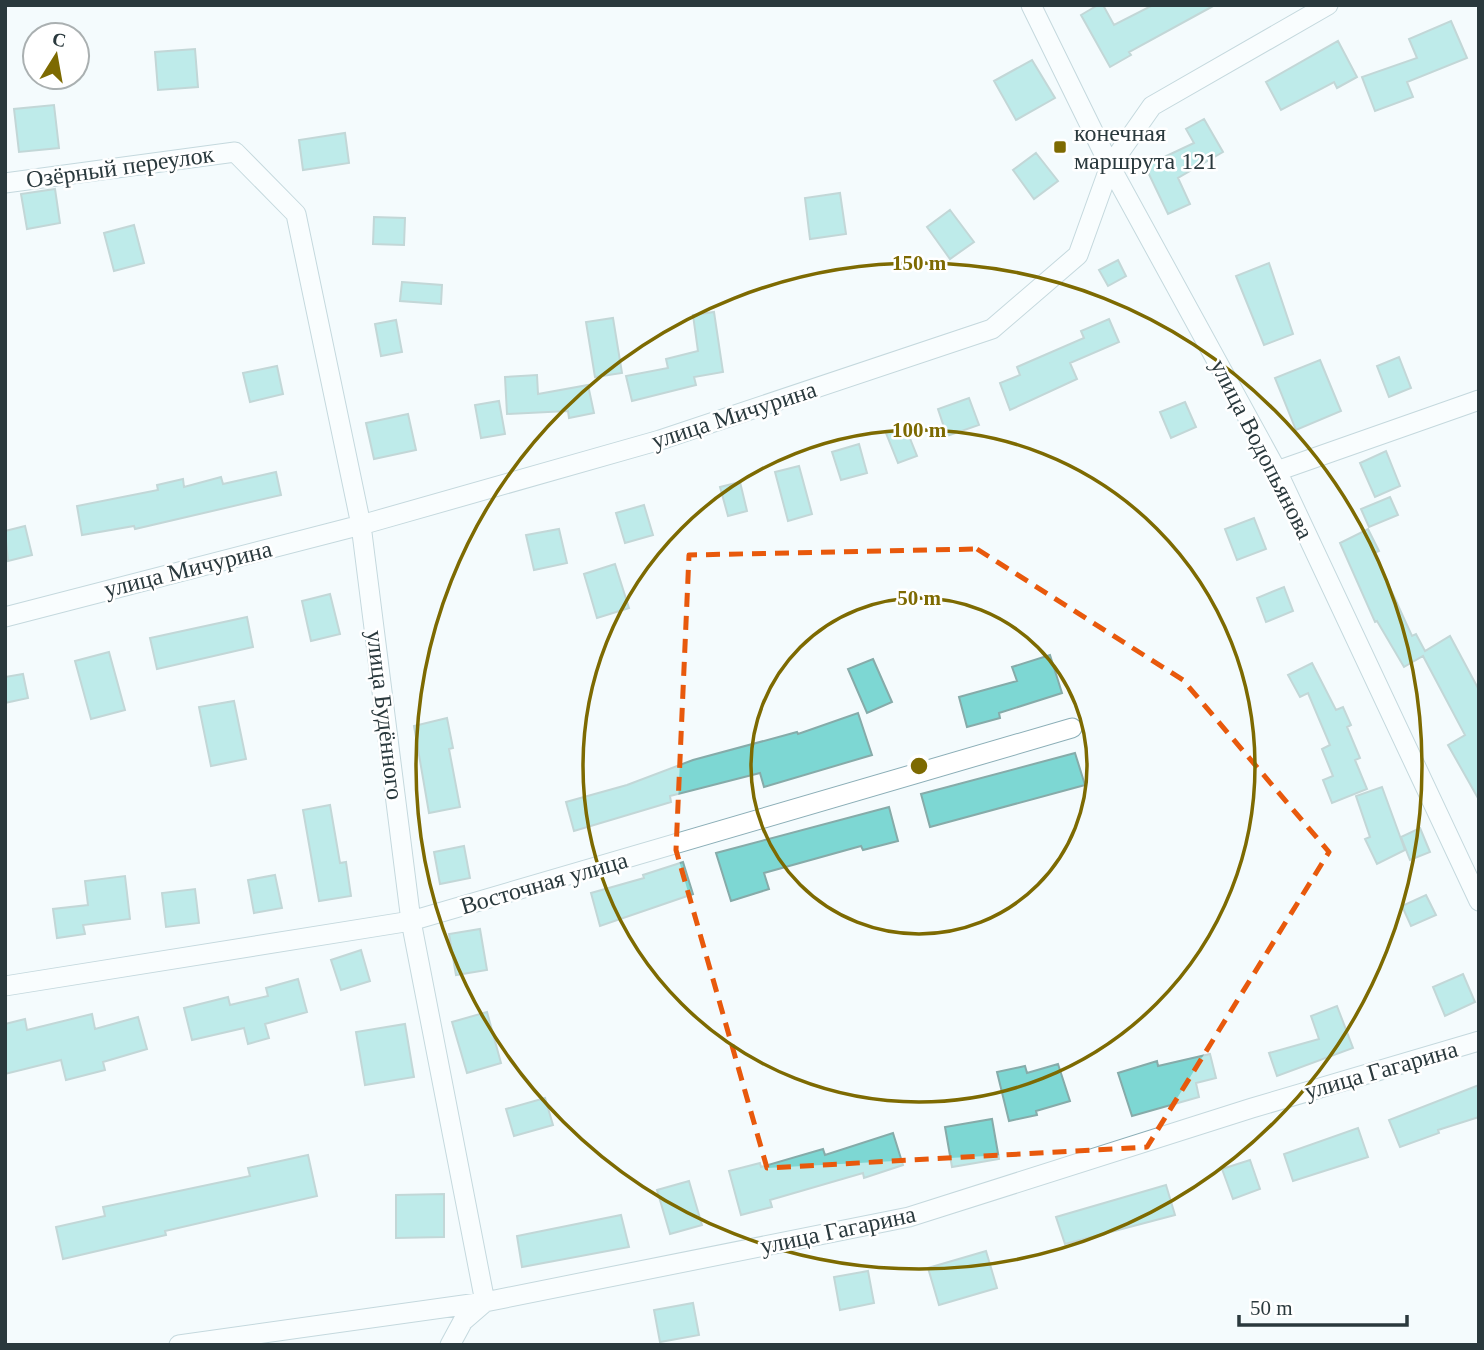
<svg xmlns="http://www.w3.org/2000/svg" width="1484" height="1350" font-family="Georgia,serif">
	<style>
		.building { fill: #7dd7d3; stroke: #86aba9; stroke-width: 2 }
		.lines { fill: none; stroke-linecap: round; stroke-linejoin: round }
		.minor-casing { stroke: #8baeb7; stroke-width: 21 }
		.minor { stroke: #fff; stroke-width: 19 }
		.marked { fill: none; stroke: #e8590c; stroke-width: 5; stroke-dasharray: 14 9; stroke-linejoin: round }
		.ring { fill: none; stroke: #7d6a01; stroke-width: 3.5 }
		.poi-dot { fill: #7d6a01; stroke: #fff; stroke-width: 2.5 }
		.labels { text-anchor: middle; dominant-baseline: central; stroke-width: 5; stroke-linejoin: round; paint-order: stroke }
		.poi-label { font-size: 24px; fill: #2a393d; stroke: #fff; text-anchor: start }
		.street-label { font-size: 24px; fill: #2a393d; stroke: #fff }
		.centre { fill: #7d6a01; stroke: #fff; stroke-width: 3.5 }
		.ring-label { font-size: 21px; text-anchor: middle; font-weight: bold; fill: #7d6a01; stroke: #fff; stroke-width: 5; stroke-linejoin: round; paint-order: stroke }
	</style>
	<rect width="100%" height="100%" fill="#f4fbfd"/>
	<path class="building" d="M 1098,5 L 1103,5 L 1114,25 L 1153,5 L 1215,5 L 1129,52 L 1131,55 L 1110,67 L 1081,15 Z
		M 1451,21 L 1467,58 L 1407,82 L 1413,97 L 1375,111 L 1362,77 L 1417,58 L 1409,39 Z
		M 1338,41 L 1357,77 L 1337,88 L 1334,82 L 1281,110 L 1266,82 Z
		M 195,49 L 198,87 L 158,90 L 155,52 Z
		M 1032,60 L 1055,98 L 1016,120 L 994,81 Z
		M 54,105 L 59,148 L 19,152 L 14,109 Z
		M 1204,119 L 1223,152 L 1178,178 L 1190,204 L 1168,214 L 1145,166 L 1194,143 L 1186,129 Z
		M 345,133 L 349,163 L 303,170 L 299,140 Z
		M 1036,153 L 1058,181 L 1034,199 L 1013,170 Z
		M 55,189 L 60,223 L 27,229 L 21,194 Z
		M 840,193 L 846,234 L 810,239 L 805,198 Z
		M 950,210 L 974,242 L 950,259 L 927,227 Z
		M 374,217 L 405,218 L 404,245 L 373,244 Z
		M 134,225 L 144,263 L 114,271 L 104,233 Z
		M 1118,260 L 1126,276 L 1108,286 L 1099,270 Z
		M 1269,263 L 1293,334 L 1264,345 L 1236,276 Z
		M 402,282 L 442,285 L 441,304 L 400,301 Z
		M 714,312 L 723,372 L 694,377 L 696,385 L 632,401 L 626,376 L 668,368 L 666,359 L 698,351 L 693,315 Z
		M 613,318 L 622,373 L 595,377 L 586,322 Z
		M 1109,319 L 1119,342 L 1070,363 L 1077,379 L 1010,410 L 1000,383 L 1020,375 L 1017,367 L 1084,338 L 1081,331 Z
		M 396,320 L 402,352 L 381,356 L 375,324 Z
		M 1399,357 L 1411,388 L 1389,397 L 1377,366 Z
		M 1320,360 L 1341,411 L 1296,430 L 1275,378 Z
		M 277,366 L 283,394 L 250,402 L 243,373 Z
		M 537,375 L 538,394 L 588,385 L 594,413 L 569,418 L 568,411 L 507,414 L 505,377 Z
		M 969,398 L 979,425 L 947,436 L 938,409 Z
		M 499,401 L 505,434 L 481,438 L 475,405 Z
		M 1185,402 L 1196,427 L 1171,438 L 1160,412 Z
		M 408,414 L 416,450 L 374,459 L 366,423 Z
		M 905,426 L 917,456 L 898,463 L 886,433 Z
		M 859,444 L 867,473 L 841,480 L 832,452 Z
		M 1386,451 L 1400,486 L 1375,497 L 1360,463 Z
		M 799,466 L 812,514 L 788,521 L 775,472 Z
		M 276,472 L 281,495 L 135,529 L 134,526 L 82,535 L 77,506 L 158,490 L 157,485 L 183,479 L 184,487 L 221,477 L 223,484 Z
		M 740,482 L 747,511 L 728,516 L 720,487 Z
		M 1390,497 L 1398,515 L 1369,527 L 1361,509 Z
		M 644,505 L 653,535 L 625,543 L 616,513 Z
		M 1254,518 L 1266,549 L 1237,560 L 1225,529 Z
		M 25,526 L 32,555 L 8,561 L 5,531 Z
		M 559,529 L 567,563 L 534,570 L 526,535 Z
		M 1368,529 L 1379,551 L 1374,553 L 1412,636 L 1416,634 L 1425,651 L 1450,636 L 1479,690 L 1479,800 L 1448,745 L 1465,735 L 1423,656 L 1404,667 L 1377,621 L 1375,622 L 1340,543 Z
		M 615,564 L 629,608 L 597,618 L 584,574 Z
		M 1284,587 L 1293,611 L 1266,622 L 1257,598 Z
		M 330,594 L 340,634 L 311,641 L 302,601 Z
		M 247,617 L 253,647 L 157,669 L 150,638 Z
		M 109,652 L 125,710 L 91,719 L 75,661 Z
		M 1050,655 L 1062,693 L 999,713 L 1000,718 L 967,727 L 959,697 L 1017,681 L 1012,667 Z
		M 873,659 L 892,702 L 867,713 L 848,669 Z
		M 1312,663 L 1336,710 L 1343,707 L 1351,725 L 1347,727 L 1360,758 L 1355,760 L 1367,789 L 1332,803 L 1323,780 L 1333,776 L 1322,749 L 1330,745 L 1308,693 L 1300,697 L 1288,675 Z
		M 23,674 L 28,698 L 5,703 L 5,677 Z
		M 234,701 L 246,759 L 211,766 L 199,707 Z
		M 858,713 L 872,755 L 764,787 L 760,773 L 670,796 L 671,802 L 574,831 L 566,802 L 627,785 L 693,760 L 797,732 L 798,734 Z
		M 447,718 L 453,748 L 449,749 L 460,807 L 429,813 L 414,726 Z
		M 1075,753 L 1085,785 L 930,827 L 921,794 Z
		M 1382,787 L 1405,850 L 1377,864 L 1365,839 L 1370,837 L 1356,796 Z
		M 330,805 L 340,863 L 346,862 L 351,896 L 319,901 L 303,810 Z
		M 889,807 L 898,841 L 863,850 L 861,846 L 764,873 L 769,889 L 731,901 L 716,853 Z
		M 1420,828 L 1430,852 L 1410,860 L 1401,837 Z
		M 464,846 L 470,878 L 440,884 L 434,852 Z
		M 683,862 L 693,894 L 600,926 L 591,893 L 644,878 L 643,875 Z
		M 275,875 L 282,908 L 254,913 L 248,880 Z
		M 125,876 L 130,919 L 83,925 L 85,934 L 57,938 L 53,909 L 88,905 L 85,881 Z
		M 195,889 L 199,923 L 166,927 L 162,893 Z
		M 1426,895 L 1436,915 L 1411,926 L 1402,906 Z
		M 480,929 L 487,970 L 456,975 L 449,934 Z
		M 361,950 L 370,981 L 341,990 L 331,960 Z
		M 1463,974 L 1475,1002 L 1445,1016 L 1433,987 Z
		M 298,979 L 307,1012 L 265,1024 L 269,1038 L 248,1044 L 244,1028 L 192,1040 L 184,1008 L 228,997 L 230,1005 L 268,996 L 266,988 Z
		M 1337,1006 L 1353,1048 L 1277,1076 L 1269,1053 L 1319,1039 L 1311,1016 Z
		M 487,1012 L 501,1063 L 467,1073 L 452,1022 Z
		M 92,1014 L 95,1029 L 138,1017 L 147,1049 L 103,1062 L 105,1070 L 66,1080 L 61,1060 L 5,1074 L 5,1024 L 25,1019 L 27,1030 Z
		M 405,1024 L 414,1077 L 365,1085 L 356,1032 Z
		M 1210,1054 L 1216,1078 L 1196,1083 L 1199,1097 L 1132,1116 L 1118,1073 L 1157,1061 L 1158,1066 Z
		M 1058,1064 L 1070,1101 L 1036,1111 L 1037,1115 L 1009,1121 L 997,1072 L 1025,1066 L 1027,1073 Z
		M 1479,1085 L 1479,1117 L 1438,1130 L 1439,1133 L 1400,1147 L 1389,1120 Z
		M 545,1098 L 553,1125 L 514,1136 L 506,1109 Z
		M 992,1119 L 999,1159 L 952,1167 L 945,1127 Z
		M 1358,1128 L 1368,1157 L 1293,1181 L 1284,1154 Z
		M 893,1133 L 903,1165 L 864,1178 L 863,1173 L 770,1200 L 772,1207 L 741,1215 L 729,1171 L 760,1163 L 761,1167 L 823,1149 L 825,1155 Z
		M 308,1155 L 317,1196 L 165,1231 L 166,1235 L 63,1259 L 56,1227 L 105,1216 L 103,1207 L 250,1176 L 248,1168 Z
		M 1250,1160 L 1260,1189 L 1233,1199 L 1222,1169 Z
		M 689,1181 L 702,1225 L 670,1234 L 657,1190 Z
		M 1166,1185 L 1175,1215 L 1065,1244 L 1056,1217 Z
		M 444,1194 L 444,1237 L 396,1238 L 396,1195 Z
		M 621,1215 L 629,1247 L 522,1267 L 517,1236 Z
		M 986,1251 L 997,1288 L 939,1305 L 928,1268 Z
		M 868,1271 L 874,1303 L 840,1310 L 834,1277 Z
		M 693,1303 L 699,1335 L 660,1342 L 654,1310 Z"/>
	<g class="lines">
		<g class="minor-casing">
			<path id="minor" d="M 1031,5 L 1110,166 L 1277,471 L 1479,901
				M 5,183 L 235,152 L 296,214 L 361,525 L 411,921 L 485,1302 L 463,1321 L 450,1345
				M 1277,471 L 1479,400
				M 5,617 L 361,525 L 660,440 L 992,329 L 1078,255 L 1110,166 L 1152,106 L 1328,5
				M 5,986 L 411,921 L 1072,728
				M 179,1345 L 485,1302 L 909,1217 L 1252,1108 L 1479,1041"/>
		</g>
		<use href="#minor" class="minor"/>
	</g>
	<path d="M0 0H1484V1350H0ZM 977,549 L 1183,680 L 1329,852 L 1147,1147 L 767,1168 L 676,850 L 689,555 Z" fill="#f4fbfd" fill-opacity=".55" fill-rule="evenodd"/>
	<path class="marked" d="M 977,549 L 1183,680 L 1329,852 L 1147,1147 L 767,1168 L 676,850 L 689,555 Z"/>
	<g class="ring">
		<circle cx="919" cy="766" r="168"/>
		<circle cx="919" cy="766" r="336"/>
		<circle cx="919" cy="766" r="503"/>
	</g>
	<rect class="poi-dot" x="1053" y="140" width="14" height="14" rx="3.5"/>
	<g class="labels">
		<g class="poi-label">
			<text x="1074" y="133">конечная<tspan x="1074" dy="28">маршрута 121</tspan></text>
		</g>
		<g class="street-label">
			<text transform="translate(120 167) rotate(-8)">Озёрный переулок</text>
			<text transform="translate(734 415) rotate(-18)">улица Мичурина</text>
			<text transform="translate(1262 449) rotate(63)">улица Водопьянова</text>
			<text transform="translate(188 569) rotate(-14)">улица Мичурина</text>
			<text transform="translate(385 715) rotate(83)">улица Будённого</text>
			<text transform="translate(544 883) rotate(-16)">Восточная улица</text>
			<text transform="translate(1381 1070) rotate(-16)">улица Гагарина</text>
			<text transform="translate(838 1230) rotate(-12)">улица Гагарина</text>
		</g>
	</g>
	<circle cx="919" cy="766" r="10" class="centre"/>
	<g class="ring-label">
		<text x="919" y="270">150 m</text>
		<text x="919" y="437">100 m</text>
		<text x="919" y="605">50 m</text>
	</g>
	<rect width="1484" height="1350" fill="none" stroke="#2a393d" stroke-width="14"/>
	<g transform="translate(56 56) rotate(11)"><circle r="33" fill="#ffffff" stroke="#aab0b1" stroke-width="2"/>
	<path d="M0-5L12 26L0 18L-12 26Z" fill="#7d6a01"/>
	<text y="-10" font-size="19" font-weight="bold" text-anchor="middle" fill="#2a393d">С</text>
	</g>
	<path d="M1239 1315v10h168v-10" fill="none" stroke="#2a393d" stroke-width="3.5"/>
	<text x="1250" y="1315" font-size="21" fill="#2a393d" stroke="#ffffff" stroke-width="5" paint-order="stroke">50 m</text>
</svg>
